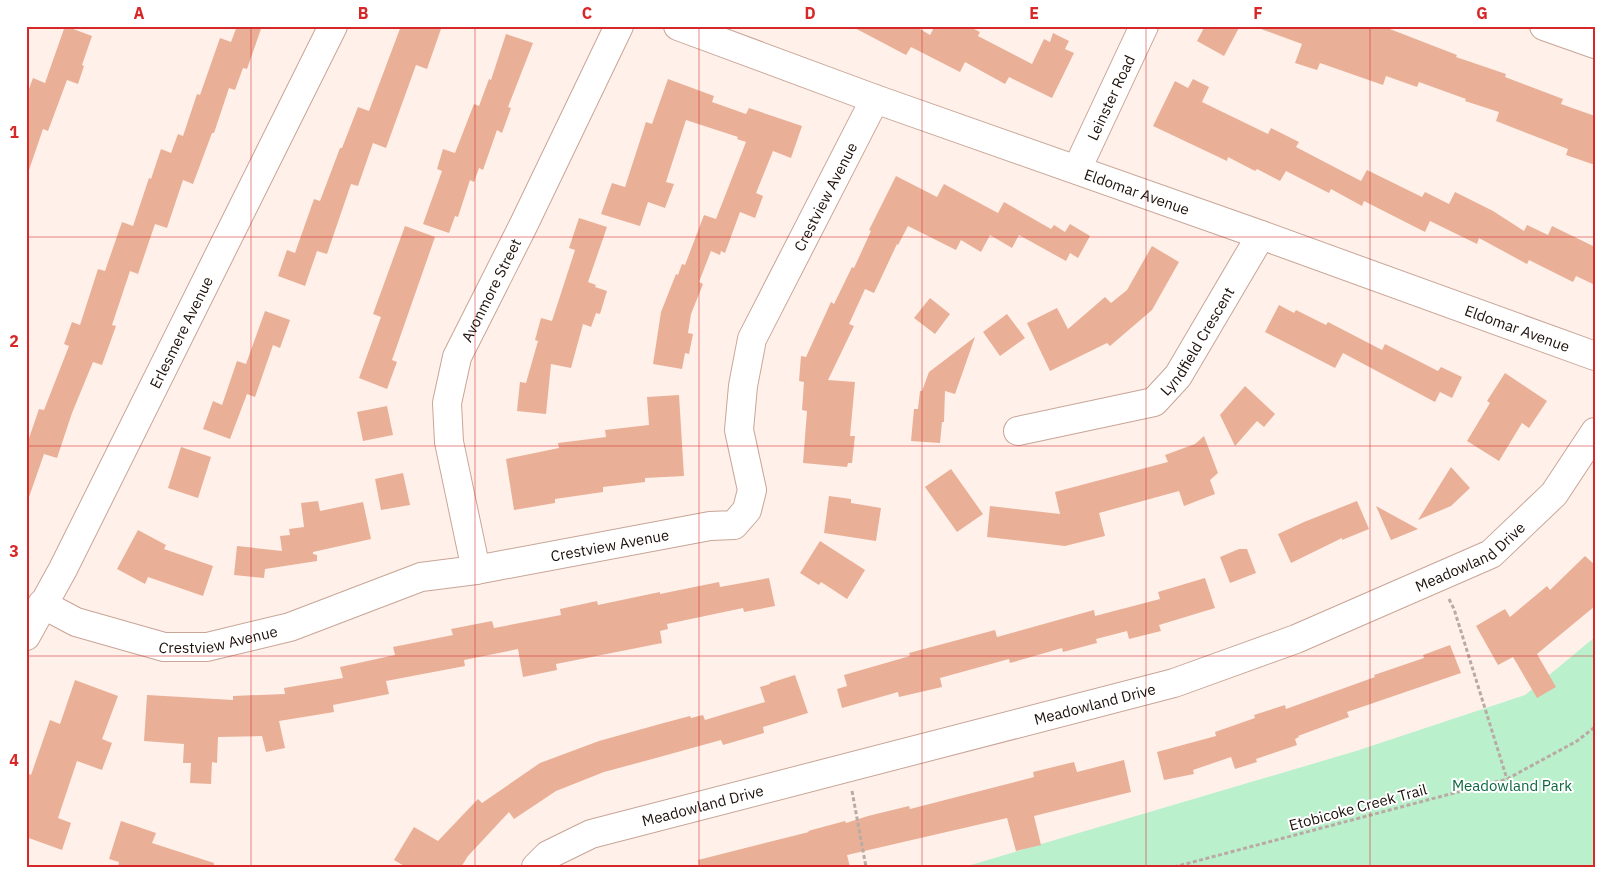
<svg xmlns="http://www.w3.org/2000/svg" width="1621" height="893" font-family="'IBM Plex Sans',sans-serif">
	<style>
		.green { fill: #bbf0cd }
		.building { fill: #e9b097 }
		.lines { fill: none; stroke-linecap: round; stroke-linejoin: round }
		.minor-casing { stroke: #c8a596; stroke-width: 30 }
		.path { stroke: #b9aba4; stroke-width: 3; stroke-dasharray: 4 2.5; stroke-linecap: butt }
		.minor { stroke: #fff; stroke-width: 28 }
		.grid { fill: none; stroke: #d62828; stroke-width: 1; stroke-opacity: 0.55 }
		.labels { text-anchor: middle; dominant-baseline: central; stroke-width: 4; stroke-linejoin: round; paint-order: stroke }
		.street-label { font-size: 15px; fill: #1c100a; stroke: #fff }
		.park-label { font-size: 15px; fill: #0c673d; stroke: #fff }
		.neatline { fill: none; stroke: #d62828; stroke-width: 2 }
		.grid-label { font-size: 16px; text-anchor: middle; font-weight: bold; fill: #d62828 }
	</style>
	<rect width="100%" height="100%" fill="#fff0e9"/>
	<path class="green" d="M 1595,637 L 1595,867 L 964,867 L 1356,751 L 1525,695 Z"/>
	<path class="building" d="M 65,26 L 92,36 L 82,65 L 84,66 L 78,84 L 67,80 L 48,131 L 43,129 L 29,170 L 26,169 L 26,97 L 33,78 L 45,83 Z
		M 237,26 L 262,26 L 247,69 L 243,68 L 235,90 L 229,88 L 214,133 L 212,133 L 193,184 L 183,180 L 167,228 L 155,224 L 138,274 L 130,271 L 112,325 L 116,326 L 102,365 L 93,362 L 72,413 L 57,458 L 44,454 L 29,497 L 26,497 L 26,447 L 39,409 L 44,410 L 69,346 L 64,344 L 72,322 L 80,325 L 98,269 L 105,271 L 122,222 L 133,226 L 149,178 L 151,179 L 161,149 L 171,153 L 178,134 L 183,136 L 197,94 L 200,95 L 220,38 L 231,42 Z
		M 401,26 L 442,26 L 427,69 L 416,65 L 386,148 L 373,143 L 358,186 L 351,184 L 327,254 L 317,251 L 305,286 L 278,276 L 287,250 L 295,253 L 314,199 L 320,201 L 340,148 L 342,148 L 358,107 L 369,111 Z
		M 851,26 L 915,26 L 930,35 L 935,26 L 968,26 L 980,32 L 978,36 L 1032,64 L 1044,39 L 1050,42 L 1053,33 L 1069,41 L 1065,49 L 1074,53 L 1052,98 L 1009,77 L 1005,84 L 965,62 L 960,72 L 911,47 L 906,55 Z
		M 1205,26 L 1240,26 L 1224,56 L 1197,41 Z
		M 1261,26 L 1382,26 L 1457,55 L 1456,57 L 1506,74 L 1505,77 L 1563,99 L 1561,104 L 1595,116 L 1595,165 L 1566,155 L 1568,149 L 1496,121 L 1499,112 L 1465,101 L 1466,99 L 1419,82 L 1417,87 L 1386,76 L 1383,85 L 1320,63 L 1317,70 L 1295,63 L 1302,44 L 1261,29 Z
		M 506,34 L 533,43 L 508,107 L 511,108 L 502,133 L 497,130 L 483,170 L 479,168 L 474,182 L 470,180 L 458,217 L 455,216 L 449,233 L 423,224 L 442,171 L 437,169 L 443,149 L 455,153 L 474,104 L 479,106 L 489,79 L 491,80 Z
		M 668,79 L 714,96 L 712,102 L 746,114 L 749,108 L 802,126 L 791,158 L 773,151 L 756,193 L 763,196 L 755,218 L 740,212 L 725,253 L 721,251 L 720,255 L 711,251 L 699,282 L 703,284 L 691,314 L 688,333 L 693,334 L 689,354 L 685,353 L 682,369 L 653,364 L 661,312 L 676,274 L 678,275 L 682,264 L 685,265 L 704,215 L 716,219 L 746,142 L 737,139 L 738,137 L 686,120 L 666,182 L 674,184 L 665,208 L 648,202 L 640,226 L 601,214 L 612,183 L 625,187 L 646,122 L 652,124 Z
		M 1193,79 L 1209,87 L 1202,102 L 1268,134 L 1271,128 L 1299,142 L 1296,147 L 1361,181 L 1367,170 L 1422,197 L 1425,192 L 1449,204 L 1455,192 L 1493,211 L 1524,231 L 1527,225 L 1548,235 L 1552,226 L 1595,247 L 1595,285 L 1576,276 L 1573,282 L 1529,260 L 1527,264 L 1479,238 L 1477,244 L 1430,221 L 1425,232 L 1364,201 L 1362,206 L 1331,189 L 1329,193 L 1286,171 L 1280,181 L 1257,169 L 1255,171 L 1228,157 L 1227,161 L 1153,126 L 1175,81 L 1188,88 Z
		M 896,176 L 937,197 L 944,184 L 998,213 L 1004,202 L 1051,229 L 1054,225 L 1065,232 L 1070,224 L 1090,236 L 1078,258 L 1070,253 L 1066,261 L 1019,235 L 1012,248 L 990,235 L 981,252 L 961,240 L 956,250 L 908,226 L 898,245 L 897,244 L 874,293 L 865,289 L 849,324 L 854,326 L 828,380 L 855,382 L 850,436 L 855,436 L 852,463 L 848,463 L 847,467 L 803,463 L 807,411 L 802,410 L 804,382 L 799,381 L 801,356 L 806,357 L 831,302 L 834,304 L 852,267 L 854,268 L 871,231 L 869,230 Z
		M 579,218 L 607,227 L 588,282 L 596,285 L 595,287 L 607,291 L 600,314 L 596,313 L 591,327 L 583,324 L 571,368 L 551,364 L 546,414 L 517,411 L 520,382 L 526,383 L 538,341 L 535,340 L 541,318 L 552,321 L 575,250 L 569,248 Z
		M 405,226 L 435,237 L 392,360 L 397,362 L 387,389 L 359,378 L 381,317 L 373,314 Z
		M 1152,246 L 1179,262 L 1152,310 L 1110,346 L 1107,343 L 1050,371 L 1027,323 L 1057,308 L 1068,329 L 1105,297 L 1111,303 L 1127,290 Z
		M 930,298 L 950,314 L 935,334 L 914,318 Z
		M 1279,305 L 1294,313 L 1296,310 L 1326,325 L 1328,322 L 1382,350 L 1385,344 L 1438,371 L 1441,367 L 1462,377 L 1452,398 L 1440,392 L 1435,402 L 1343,353 L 1335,368 L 1265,332 Z
		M 265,311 L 290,320 L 280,348 L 273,345 L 255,397 L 247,394 L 230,439 L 203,429 L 213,401 L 222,405 L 237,361 L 246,364 Z
		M 1007,314 L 1025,338 L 1000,356 L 983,332 Z
		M 975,337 L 955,394 L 945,391 L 944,422 L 942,422 L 940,443 L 911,441 L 914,409 L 918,409 L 920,391 L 922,391 L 929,372 Z
		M 1505,373 L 1547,401 L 1529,428 L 1522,423 L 1499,461 L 1467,441 L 1490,403 L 1487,401 Z
		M 1245,386 L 1275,414 L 1264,427 L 1257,421 L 1235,446 L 1220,415 Z
		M 679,395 L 684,476 L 645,478 L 645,482 L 603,487 L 603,492 L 555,499 L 555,503 L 514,510 L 506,459 L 559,448 L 558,443 L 606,437 L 605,430 L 649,425 L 647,397 Z
		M 387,406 L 393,435 L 363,441 L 357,412 Z
		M 1204,436 L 1218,473 L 1210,480 L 1215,494 L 1184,506 L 1179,491 L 1099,513 L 1105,536 L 1065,546 L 987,537 L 990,506 L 1060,514 L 1055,492 L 1168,462 L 1165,455 L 1195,444 Z
		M 181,447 L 211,457 L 198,498 L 168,488 Z
		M 1451,467 L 1470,488 L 1451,506 L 1418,520 Z
		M 951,469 L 983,514 L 957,532 L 925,487 Z
		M 403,473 L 410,505 L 381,510 L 375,479 Z
		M 829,496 L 851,499 L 851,503 L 881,508 L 876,541 L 824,533 Z
		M 318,501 L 320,511 L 363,502 L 371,539 L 313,552 L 313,554 L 317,555 L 317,561 L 265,569 L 264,578 L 234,575 L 237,546 L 282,551 L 280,536 L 290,535 L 289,529 L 304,527 L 301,503 Z
		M 1357,501 L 1369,529 L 1342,540 L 1342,538 L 1291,563 L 1278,534 L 1304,522 Z
		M 1376,506 L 1418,529 L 1391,540 Z
		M 138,530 L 166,545 L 164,549 L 213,566 L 203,596 L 148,577 L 145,584 L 117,569 Z
		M 820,541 L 865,570 L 847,599 L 821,582 L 819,585 L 800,573 Z
		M 1239,549 L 1247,549 L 1256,573 L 1230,583 L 1220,557 Z
		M 1585,556 L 1595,565 L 1595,606 L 1537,654 L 1556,687 L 1537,698 L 1513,657 L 1498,665 L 1476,626 L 1505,609 L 1510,617 L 1547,586 L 1550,590 Z
		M 769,578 L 775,606 L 744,612 L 743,608 L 667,624 L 668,629 L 660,631 L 662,643 L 556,664 L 557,670 L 523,677 L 518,649 L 464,660 L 465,666 L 386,681 L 389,694 L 333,705 L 334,712 L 279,721 L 285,748 L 266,752 L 262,736 L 218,737 L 217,763 L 212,762 L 211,784 L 190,783 L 191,763 L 183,763 L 184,744 L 144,741 L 147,695 L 233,700 L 233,696 L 285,694 L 284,688 L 343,678 L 340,667 L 395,655 L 393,647 L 453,635 L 451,629 L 492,621 L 494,628 L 561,615 L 560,609 L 597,601 L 598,605 L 660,592 L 660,594 L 719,582 L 720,587 Z
		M 1205,578 L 1215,608 L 1159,625 L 1161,631 L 1129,639 L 1127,631 L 1096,639 L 1097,643 L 1063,652 L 1062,648 L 1010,663 L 1009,659 L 940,678 L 942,687 L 899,697 L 898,692 L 842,708 L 837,689 L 847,686 L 844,675 L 910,656 L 909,653 L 995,630 L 997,637 L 1094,610 L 1095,616 L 1160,599 L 1158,592 Z
		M 1450,645 L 1461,673 L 1347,712 L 1349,717 L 1298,736 L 1299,737 L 1295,739 L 1297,745 L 1256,759 L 1257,762 L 1235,769 L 1231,757 L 1193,770 L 1194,774 L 1164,780 L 1157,752 L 1216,736 L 1215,732 L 1255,718 L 1254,715 L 1285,705 L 1286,709 L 1375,677 L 1374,675 L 1424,658 L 1423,655 Z
		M 795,675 L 808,713 L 763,727 L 764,733 L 723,745 L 721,740 L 656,758 L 604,772 L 556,791 L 514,819 L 509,812 L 468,856 L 461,867 L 406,867 L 394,860 L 414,827 L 438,841 L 478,799 L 482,803 L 540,763 L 599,741 L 660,724 L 690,716 L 691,718 L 703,715 L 705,720 L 765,702 L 760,687 L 770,684 L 770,683 Z
		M 75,680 L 118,696 L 102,739 L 112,743 L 102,770 L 77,761 L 58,818 L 71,823 L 62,850 L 26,837 L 26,773 L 31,775 L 50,720 L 60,724 Z
		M 1124,760 L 1131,792 L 1034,816 L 1041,845 L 1016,851 L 1007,818 L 847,855 L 850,867 L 699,867 L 698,860 L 809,832 L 808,831 L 845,821 L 846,823 L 868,816 L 909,806 L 910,809 L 1034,777 L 1033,772 L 1074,762 L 1077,772 Z
		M 121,821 L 156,833 L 152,843 L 214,863 L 214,867 L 118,867 L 119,862 L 109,859 Z"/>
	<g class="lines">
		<g class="minor-casing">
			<g id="minor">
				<path id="s1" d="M 678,26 L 875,99 L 1261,235 L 1595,356"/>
				<path d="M 1544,26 L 1595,44"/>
				<path id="s2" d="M 1077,169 L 1144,26"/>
				<path id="s3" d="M 1018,431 L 1154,402 L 1178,376 L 1261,235"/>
				<path id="s4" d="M 476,570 L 449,442 L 447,403 L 457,357 L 524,224 L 619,26"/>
				<path id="s5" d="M 42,604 L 76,622 L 164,647 L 207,647 L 290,627 L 421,577 L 476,570 L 710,526 L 734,525 L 747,510 L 752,490 L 739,430 L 743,386 L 752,339 L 875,99"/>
				<path id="s6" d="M 26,636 L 63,569 L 333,26"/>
				<path id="s7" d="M 536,867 L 548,855 L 591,834 L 1174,683 L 1296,639 L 1491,554 L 1554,494 L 1595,432"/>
			</g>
		</g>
		<path class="path" d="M 1449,599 L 1454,609 L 1507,779
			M 852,791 L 866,867
			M 1174,867 L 1507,779 L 1577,741 L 1595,727"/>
		<use href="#minor" class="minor"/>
	</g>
	<path class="grid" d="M 251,26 L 251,867M 475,26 L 475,867M 699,26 L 699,867M 922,26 L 922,867M 1146,26 L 1146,867M 1370,26 L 1370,867M 26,237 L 1595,237M 26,446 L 1595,446M 26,656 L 1595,656"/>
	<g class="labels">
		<g class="street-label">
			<text stroke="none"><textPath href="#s2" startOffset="79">Leinster Road</textPath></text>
			<text stroke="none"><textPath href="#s1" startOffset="488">Eldomar Avenue</textPath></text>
			<text stroke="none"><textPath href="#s5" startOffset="1070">Crestview Avenue</textPath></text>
			<text stroke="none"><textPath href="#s4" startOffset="292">Avonmore Street</textPath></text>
			<text stroke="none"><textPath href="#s1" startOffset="892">Eldomar Avenue</textPath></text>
			<text stroke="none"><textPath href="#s6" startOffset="341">Erlesmere Avenue</textPath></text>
			<text stroke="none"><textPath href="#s3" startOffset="214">Lyndfield Crescent</textPath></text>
			<text stroke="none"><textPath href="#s5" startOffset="590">Crestview Avenue</textPath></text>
			<text stroke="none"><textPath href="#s7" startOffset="990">Meadowland Drive</textPath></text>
			<text stroke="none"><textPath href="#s5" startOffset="185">Crestview Avenue</textPath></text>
			<text stroke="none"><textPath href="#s7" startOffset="585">Meadowland Drive</textPath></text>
			<text stroke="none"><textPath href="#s7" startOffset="180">Meadowland Drive</textPath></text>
			<text transform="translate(1358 807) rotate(-15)">Etobicoke Creek Trail</text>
		</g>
		<g class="park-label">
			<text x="1512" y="785">Meadowland Park</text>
		</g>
	</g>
	<rect width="1621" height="893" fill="none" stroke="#ffffff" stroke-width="55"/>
	<rect x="28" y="28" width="1566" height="838" class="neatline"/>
	<g class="grid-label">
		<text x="139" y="19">A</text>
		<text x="363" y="19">B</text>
		<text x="587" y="19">C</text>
		<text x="810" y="19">D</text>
		<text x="1034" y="19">E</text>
		<text x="1258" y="19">F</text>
		<text x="1482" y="19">G</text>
		<text x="14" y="138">1</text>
		<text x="14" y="347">2</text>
		<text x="14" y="557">3</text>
		<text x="14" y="766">4</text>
	</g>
</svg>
